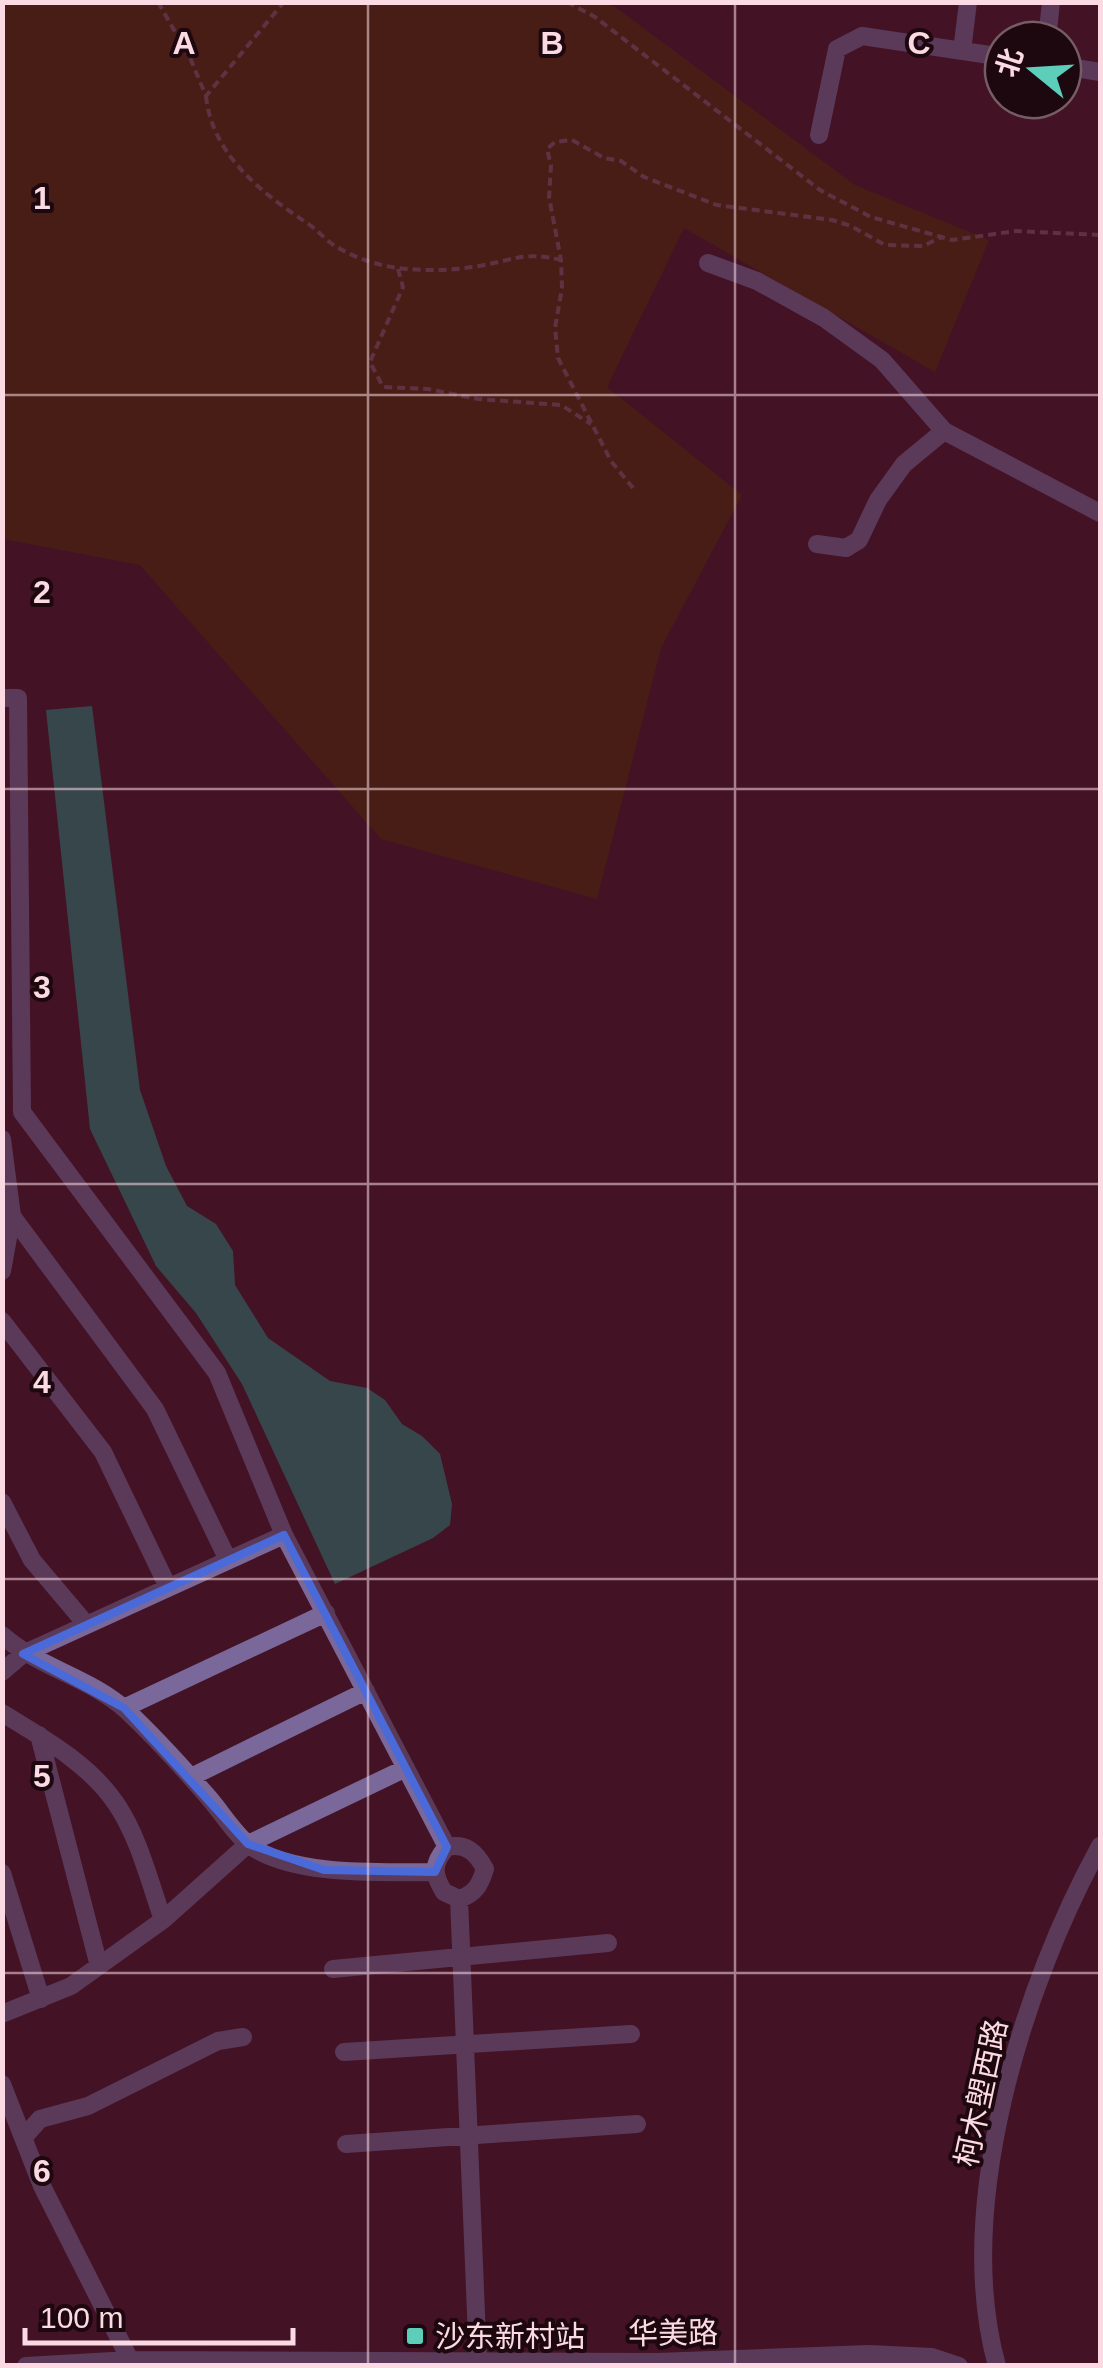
<svg xmlns="http://www.w3.org/2000/svg" width="1103" height="2368" font-family="Helvetica,'Noto Sans SC',sans-serif">
	<style>
		.green { fill: #4f2b06 }
		.water { fill: #288678 }
		.lines { fill: none; stroke-linecap: round; stroke-linejoin: round }
		.path { stroke: #835767; stroke-width: 4; stroke-dasharray: 8 5; stroke-linecap: butt }
		.minor { stroke: #796899; stroke-width: 18 }
		.marked { fill: none; stroke: #4a6ada; stroke-width: 8; stroke-linejoin: round }
		.grid { fill: none; stroke: #fcdae3; stroke-width: 2.5; stroke-opacity: 0.55 }
		.poi-dot { fill: #5cceba; stroke: #1d080f; stroke-width: 4 }
		.labels { text-anchor: middle; dominant-baseline: central; stroke-width: 8; stroke-linejoin: round; paint-order: stroke }
		.street-label { font-size: 30px; fill: #fcdae3; stroke: #1d080f }
		.poi-label { font-size: 30px; fill: #fcdae3; stroke: #1d080f; text-anchor: start }
		.grid-label { font-size: 32px; text-anchor: middle; font-weight: bold; fill: #fcdae3; stroke: #1d080f; stroke-width: 8; stroke-linejoin: round; paint-order: stroke }
	</style>
	<rect width="100%" height="100%" fill="#431225"/>
	<path class="green" d="M 2,3 L 604,3 L 615,7 L 855,185 L 989,240 L 935,372 L 684,228 L 607,387 L 742,495 L 661,648 L 597,899 L 381,839 L 140,565 L 3,539 Z"/>
	<path class="water" d="M 92,706 L 140,1090 L 166,1166 L 187,1206 L 216,1224 L 233,1251 L 235,1285 L 268,1338 L 330,1381 L 367,1388 L 385,1400 L 402,1424 L 422,1436 L 440,1454 L 452,1504 L 450,1525 L 433,1538 L 335,1584 L 242,1384 L 196,1313 L 156,1266 L 90,1129 L 46,710 Z"/>
	<g class="lines">
		<path class="path" d="M 158,2 L 191,60 L 206,96 L 284,2
			M 567,2 L 595,17 L 820,190 L 871,217 L 952,240 L 1016,231 L 1100,235
			M 206,96 C 212,155 262,193 307,223 C 318,230 326,241 337,247 C 359,260 385,268 410,269 C 433,271 456,270 479,266 C 513,260 526,251 561,260
			M 398,269 L 403,287 L 370,362 L 383,387 L 428,389 L 478,399 L 561,405 L 591,424
			M 633,488 L 611,461 L 558,358 L 555,328 L 562,288 L 561,260 L 549,197 L 551,166 L 547,149 L 555,142 L 572,140 L 604,158 L 621,161 L 644,177 L 717,205 L 832,220 L 851,226 L 885,245 L 923,246 L 942,237"/>
		<path class="minor" d="M 1047,40 L 1051,2
			M 962,51 L 968,2
			M 1063,66 L 1100,72
			M 819,135 L 837,49 L 862,36 L 1003,57
			M 708,263 L 757,281 L 824,318 L 882,360 L 944,431 L 1100,513
			M 817,544 L 846,548 L 859,540 L 878,500 L 904,464 L 944,431
			M 2,698 L 18,698 L 22,1112 L 217,1373 L 284,1535 L 447,1847 C 432,1863 433,1875 444,1892 L 459,1899 L 478,2362
			M 2,1139 L 12,1216 L 2,1271
			M 12,1216 L 155,1409 L 228,1560
			M 2,1321 L 103,1452 L 168,1587
			M 2,1502 L 32,1560 L 86,1624
			M 2,1635 C 39,1668 89,1677 126,1710 C 155,1737 183,1768 209,1798 C 222,1813 234,1833 249,1845 C 293,1877 383,1872 435,1872
			M 2,1672 L 23,1654 L 284,1535
			M 124,1708 L 326,1613
			M 2,1713 C 43,1738 90,1764 117,1805 C 139,1838 150,1883 163,1920
			M 39,1735 L 99,1966
			M 191,1777 L 366,1691
			M 447,1847 C 466,1843 476,1852 485,1869 C 480,1885 475,1894 459,1899
			M 2,1873 L 41,1999
			M 333,1969 L 608,1943
			M 2,2014 L 71,1986 L 163,1920 L 248,1844 L 406,1768
			M 344,2052 L 631,2034
			M 2,2084 L 42,2186 L 130,2360
			M 24,2137 L 40,2119 L 88,2106 L 218,2041 L 243,2037
			M 346,2144 L 637,2124
			M 26,2366 L 130,2360 L 657,2362 L 869,2354 L 932,2357 L 959,2366
			M 997,2366 C 953,2207 1023,1986 1100,1846"/>
	</g>
	<path d="M0 0H1103V2368H0ZM 284,1535 L 447,1847 L 435,1872 L 324,1870 L 248,1844 L 124,1708 L 23,1654 Z" fill="#431225" fill-opacity=".55" fill-rule="evenodd"/>
	<path class="marked" d="M 284,1535 L 447,1847 L 435,1872 L 324,1870 L 248,1844 L 124,1708 L 23,1654 Z"/>
	<path class="grid" d="M 368,2 L 368,2366M 735,2 L 735,2366M 2,395 L 1100,395M 2,789 L 1100,789M 2,1184 L 1100,1184M 2,1579 L 1100,1579M 2,1973 L 1100,1973"/>
	<rect class="poi-dot" x="405" y="2326" width="20" height="20" rx="5"/>
	<g class="labels">
		<g class="street-label">
			<text transform="translate(981 2093) rotate(-78)">柯木塱西路</text>
			<text transform="translate(673 2333) rotate(-1)">华美路</text>
		</g>
		<g class="poi-label">
			<text x="435" y="2336">沙东新村站</text>
		</g>
	</g>
	<g class="grid-label">
		<text x="184" y="54">A</text>
		<text x="552" y="54">B</text>
		<text x="919" y="54">C</text>
		<text x="42" y="209">1</text>
		<text x="42" y="603">2</text>
		<text x="42" y="998">3</text>
		<text x="42" y="1393">4</text>
		<text x="42" y="1787">5</text>
		<text x="42" y="2182">6</text>
	</g>
	<rect width="1103" height="2368" fill="none" stroke="#fcdae3" stroke-width="10"/>
	<g transform="translate(1033 70) rotate(288)"><circle r="48" fill="#1d080f" stroke="#765c64" stroke-width="2.5"/>
	<path d="M0-8L18 38L0 25L-18 38Z" fill="#5cceba"/>
	<text y="-15" font-size="28" font-weight="bold" text-anchor="middle" fill="#fcdae3">北</text>
	</g>
	<path d="M25 2328v15h268v-15" fill="none" stroke="#fcdae3" stroke-width="5"/>
	<text x="40" y="2328" font-size="30" fill="#fcdae3" stroke="#1d080f" stroke-width="8" paint-order="stroke">100 m</text>
</svg>
